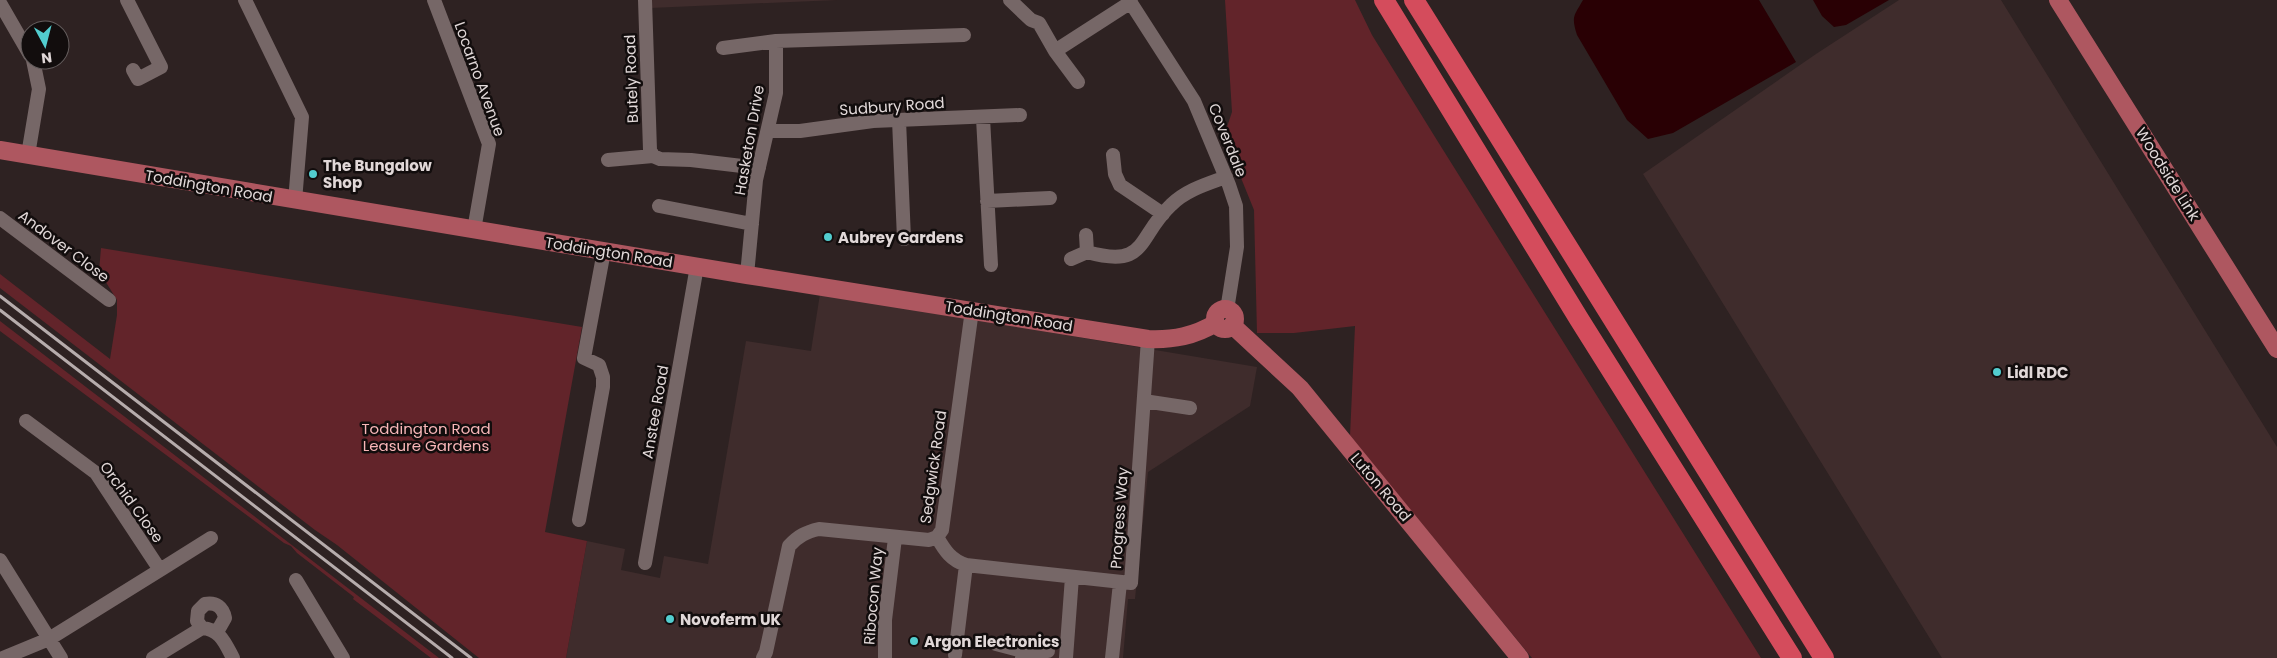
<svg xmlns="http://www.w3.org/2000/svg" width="2277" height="658" font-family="Poppins,sans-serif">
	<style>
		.built { fill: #3f2c2c }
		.green { fill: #62242a }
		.water { fill: #290004 }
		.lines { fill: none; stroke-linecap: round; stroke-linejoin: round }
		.minor { stroke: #766767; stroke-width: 14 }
		.major { stroke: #ae5760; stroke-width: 18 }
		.highway { stroke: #d44c5c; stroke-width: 20 }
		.rail { stroke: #b6acac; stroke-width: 3 }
		.poi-dot { fill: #52cdcf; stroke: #120d0d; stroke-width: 2 }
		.labels { text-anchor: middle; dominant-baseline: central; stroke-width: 5; stroke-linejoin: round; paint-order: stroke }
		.street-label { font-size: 15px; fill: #e1d8d8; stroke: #120d0d }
		.poi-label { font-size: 15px; font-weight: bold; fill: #e1d8d8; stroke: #120d0d; text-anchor: start }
		.park-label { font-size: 15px; fill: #f8b6b8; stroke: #120d0d }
	</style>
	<rect width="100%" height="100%" fill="#2e2222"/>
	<path class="built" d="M 650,0 L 837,0 L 650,8 Z
		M 1899,0 L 2001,0 L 2277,447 L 2277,658 L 1942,658 L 1643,174 L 1816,54 Z
		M 820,294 L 1257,367 L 1250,406 L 1148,472 L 1135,599 L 1128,599 L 1123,658 L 566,658 L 587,541 L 625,549 L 621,570 L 660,578 L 664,556 L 708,564 L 746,341 L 811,351 Z"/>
	<path class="green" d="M 1225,0 L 1355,0 L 1372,35 L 1435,137 L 1761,658 L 1532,658 L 1350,436 L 1355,326 L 1294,333 L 1257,333 L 1254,210 L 1224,136 L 1232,112 Z
		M 101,248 L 582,327 L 545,532 L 587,541 L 566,658 L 479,658 L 337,545 L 315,530 L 0,288 L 0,274 L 110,359 L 117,315 L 117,300 L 99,271 Z
		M 0,321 L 439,658 L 431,658 L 353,599 L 354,597 L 297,553 L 291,546 L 284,543 L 0,331 Z"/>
	<path class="water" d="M 1583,0 L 1759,0 L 1796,62 L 1673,133 L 1648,139 L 1627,120 L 1577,35 C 1571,16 1574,16 1583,0 Z
		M 1813,0 L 1889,0 L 1846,25 L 1834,27 L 1822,16 Z"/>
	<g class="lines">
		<path class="minor" d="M 127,0 L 161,67 L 138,79 L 133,70
			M 245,0 L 302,117 L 295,201
			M 434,0 L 489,144 L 474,230
			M 645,0 L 650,150 L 653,156
			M 1010,0 L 1031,20 L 1039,23 L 1055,51 L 1078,82
			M 1129,0 L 1194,101 L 1229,185 L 1236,206 L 1237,247 L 1227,310
			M 0,3 L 30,55
			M 776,41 L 964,35
			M 723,48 L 776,41 L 776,93 L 756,180 L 747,275
			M 1055,51 L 1131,2
			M 983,118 L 991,265
			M 899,120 L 904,239
			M 768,131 L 800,131 L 873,121 L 1020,115
			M 28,155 L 39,89 L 33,60
			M 1113,155 L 1115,174 L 1120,185 L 1163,214
			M 608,160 L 653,156 L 660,159 L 691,160 L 759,168
			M 987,201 L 1050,198
			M 659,206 L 752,224
			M 0,218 L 109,300
			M 1086,235 L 1087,252 C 1148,269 1136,238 1171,205 C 1186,190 1207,184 1226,177
			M 1071,259 L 1087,252
			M 1144,401 L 1190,408
			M 579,520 L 603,387 L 603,377 L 599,365 L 584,358 L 604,251
			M 937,537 C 945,551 951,560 966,565 L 1131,583 L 1148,339
			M 0,560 L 61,658
			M 645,563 L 697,266
			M 160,570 L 211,538
			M 296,580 L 343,658
			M 202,628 L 197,621 L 198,611 L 205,604 C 216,602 223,607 225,618 L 217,632
			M 996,644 L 1023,651 L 1022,658
			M 1023,651 L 1048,651
			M 955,655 L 966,565
			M 3,658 L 49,639 L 160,570 L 96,473 L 26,421
			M 153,658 L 202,628 C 220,629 225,643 233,658
			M 763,658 L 766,652 L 789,546 C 798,536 806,532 819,529 L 929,540 L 937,537 L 942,530 L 972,310
			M 885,658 L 885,620 L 895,538
			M 1066,658 L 1072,577
			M 1112,658 L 1120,583"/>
		<path class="major" d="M 2058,0 L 2277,349
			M 0,150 L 747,275 L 1148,339 C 1174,340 1194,336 1216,323
			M1215 319a10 10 0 1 1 20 0a10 10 0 1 1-20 0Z
			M 1232,325 L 1300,388 L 1520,658"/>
		<path class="highway" d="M 1384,0 L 1579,319 L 1792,658
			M 1414,0 L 1824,658"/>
		<path class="rail" d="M 0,296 L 471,658
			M 0,310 L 452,658"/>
	</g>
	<g class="poi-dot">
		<circle cx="313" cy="174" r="5"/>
		<circle cx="828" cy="237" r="5"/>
		<circle cx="1997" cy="372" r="5"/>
		<circle cx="670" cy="619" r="5"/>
		<circle cx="914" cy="641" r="5"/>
	</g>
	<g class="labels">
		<g class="street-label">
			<text transform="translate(480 79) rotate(70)">Locarno Avenue</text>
			<text transform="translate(631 79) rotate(-92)">Butely Road</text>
			<text transform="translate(892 106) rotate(-4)">Sudbury Road</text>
			<text transform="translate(749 140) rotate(-80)">Hasketon Drive</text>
			<text transform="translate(1228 140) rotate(68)">Coverdale</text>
			<text transform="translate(2168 174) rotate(58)">Woodside Link</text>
			<text transform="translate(209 186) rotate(10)">Toddington Road</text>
			<text transform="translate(64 246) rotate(37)">Andover Close</text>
			<text transform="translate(609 252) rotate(9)">Toddington Road</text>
			<text transform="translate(1009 316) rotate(9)">Toddington Road</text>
			<text transform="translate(655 412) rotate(-80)">Anstee Road</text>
			<text transform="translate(933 467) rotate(-82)">Sedgwick Road</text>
			<text transform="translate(1381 487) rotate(50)">Luton Road</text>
			<text transform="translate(132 502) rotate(54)">Orchid Close</text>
			<text transform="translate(1119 518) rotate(-86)">Progress Way</text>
			<text transform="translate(873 596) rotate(-85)">Ribocon Way</text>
		</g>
		<g class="poi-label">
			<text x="323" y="165">The Bungalow<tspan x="323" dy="17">Shop</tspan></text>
			<text x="838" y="237">Aubrey Gardens</text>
			<text x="2007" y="372">Lidl RDC</text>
			<text x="680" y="619">Novoferm UK</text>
			<text x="924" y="641">Argon Electronics</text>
		</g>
		<g class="park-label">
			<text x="426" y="428">Toddington Road<tspan x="426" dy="17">Leasure Gardens</tspan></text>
		</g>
	</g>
	<g transform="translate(45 45) rotate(173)"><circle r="24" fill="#120d0d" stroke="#655e5e"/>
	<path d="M0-4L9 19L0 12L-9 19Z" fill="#52cdcf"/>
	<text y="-8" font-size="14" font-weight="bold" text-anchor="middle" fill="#e1d8d8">N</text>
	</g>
</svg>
